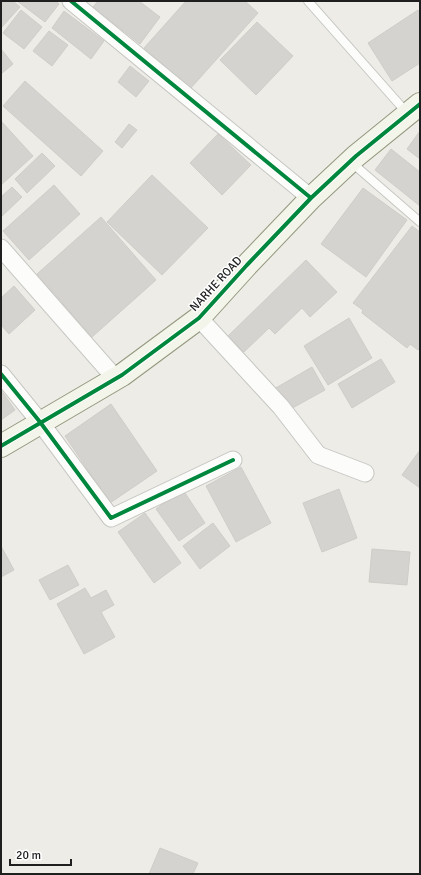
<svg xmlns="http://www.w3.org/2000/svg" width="421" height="875" font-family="Signika,sans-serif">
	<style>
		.building { fill: #d5d3d0; stroke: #d0cdc8 }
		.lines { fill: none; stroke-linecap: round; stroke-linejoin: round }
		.lane-casing { stroke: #c6c6c3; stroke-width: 10 }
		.street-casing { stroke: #c6c6c3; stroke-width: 19 }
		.secondary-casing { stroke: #94987e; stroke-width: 24 }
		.lane { stroke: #fcfcfb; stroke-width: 8 }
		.street { stroke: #fcfcfb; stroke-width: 17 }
		.secondary { stroke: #f3f4ea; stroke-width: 22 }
		.cycleway-casing { stroke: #fff; stroke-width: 6 }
		.cycleway { stroke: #00873e; stroke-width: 4 }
		.labels { text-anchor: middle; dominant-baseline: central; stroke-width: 3; stroke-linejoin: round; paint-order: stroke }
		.street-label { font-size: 12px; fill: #1f1f1f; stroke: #fff }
	</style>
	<rect width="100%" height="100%" fill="#edece7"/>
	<path class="building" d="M 1,1 L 13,1 L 20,7 L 1,28 Z
		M 17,1 L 56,1 L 59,4 L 45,22 Z
		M 98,1 L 139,1 L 160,17 L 140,44 L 93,7 Z
		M 186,1 L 245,1 L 258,13 L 190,89 L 144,48 Z
		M 21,10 L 42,27 L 24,49 L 3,33 Z
		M 418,10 L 420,13 L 420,63 L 392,81 L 368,43 Z
		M 64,11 L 104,41 L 91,59 L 52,28 Z
		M 257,22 L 293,56 L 256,95 L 220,60 Z
		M 49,31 L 68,45 L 52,66 L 33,51 Z
		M 1,49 L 13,64 L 1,74 Z
		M 130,66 L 149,81 L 136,97 L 118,82 Z
		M 25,81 L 103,151 L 81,176 L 3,106 Z
		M 1,121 L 33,156 L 1,185 Z
		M 129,124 L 137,130 L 122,148 L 115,142 Z
		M 420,131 L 420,159 L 407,149 Z
		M 218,134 L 251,165 L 222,195 L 190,163 Z
		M 391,149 L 420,172 L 420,206 L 375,170 Z
		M 42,153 L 55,166 L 27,193 L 15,179 Z
		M 152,175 L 208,228 L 162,275 L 107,222 Z
		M 54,185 L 80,214 L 29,260 L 3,231 Z
		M 12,187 L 22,197 L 1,217 L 1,197 Z
		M 363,188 L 407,220 L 366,277 L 321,244 Z
		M 101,217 L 156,280 L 92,337 L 37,274 Z
		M 412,226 L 420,232 L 420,347 L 418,350 L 410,344 L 407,348 L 362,313 L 363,310 L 353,303 Z
		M 306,260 L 337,292 L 310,317 L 302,308 L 275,334 L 269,328 L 244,352 L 228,336 Z
		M 14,286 L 35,310 L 9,334 L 1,325 L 1,298 Z
		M 349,318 L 372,358 L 328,385 L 304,346 Z
		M 381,359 L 395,382 L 352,408 L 338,384 Z
		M 312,367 L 325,390 L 287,411 L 274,389 Z
		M 1,390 L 15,410 L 1,420 Z
		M 111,404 L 157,471 L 110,503 L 65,436 Z
		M 420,450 L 420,488 L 402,475 Z
		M 241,467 L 271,523 L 236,542 L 206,486 Z
		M 339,489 L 357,538 L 322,552 L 303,503 Z
		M 183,490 L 205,523 L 179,541 L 156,509 Z
		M 145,513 L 181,563 L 154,583 L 118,532 Z
		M 213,523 L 230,546 L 200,569 L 183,546 Z
		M 1,546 L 14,570 L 1,577 Z
		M 372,549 L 410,552 L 407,585 L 369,582 Z
		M 68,565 L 79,585 L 50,600 L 39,580 Z
		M 85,588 L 91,598 L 106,590 L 114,605 L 101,612 L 115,637 L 84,654 L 57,604 Z
		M 160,848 L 198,863 L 193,874 L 149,874 Z"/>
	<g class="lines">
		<g class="lane-casing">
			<path id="lane" d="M 308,1 L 407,113
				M 351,162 L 420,222"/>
		</g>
		<g class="street-casing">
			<path id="street" d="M 71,1 L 311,198
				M 1,248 L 116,379
				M 199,318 L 281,407 L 318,455 L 365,473
				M 1,374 L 40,422 L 111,518 L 233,460"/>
		</g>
		<g class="secondary-casing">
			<path id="secondary" d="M 1,446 L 122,375 L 199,318 L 247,265 L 311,198 L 356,156 L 420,104"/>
		</g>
		<use href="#lane" class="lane"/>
		<use href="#street" class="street"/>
		<use href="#secondary" class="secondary"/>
		<g class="cycleway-casing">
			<path id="cycleway" d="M 71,1 L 311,198
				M 1,374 L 40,422 L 111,518 L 233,460
				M 1,446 L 122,375 L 199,318 L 247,265 L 311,198 L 356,156 L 420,104"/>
		</g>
		<use href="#cycleway" class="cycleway"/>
	</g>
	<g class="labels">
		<g class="street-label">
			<text transform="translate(216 284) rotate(-47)">NARHE ROAD</text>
		</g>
	</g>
	<rect width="421" height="875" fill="none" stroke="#1f1f1f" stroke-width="4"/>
	<path d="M10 859v6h61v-6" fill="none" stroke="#1f1f1f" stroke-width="2"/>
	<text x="16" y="859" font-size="12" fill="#1f1f1f" stroke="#ffffff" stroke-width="3" paint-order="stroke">20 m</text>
</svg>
